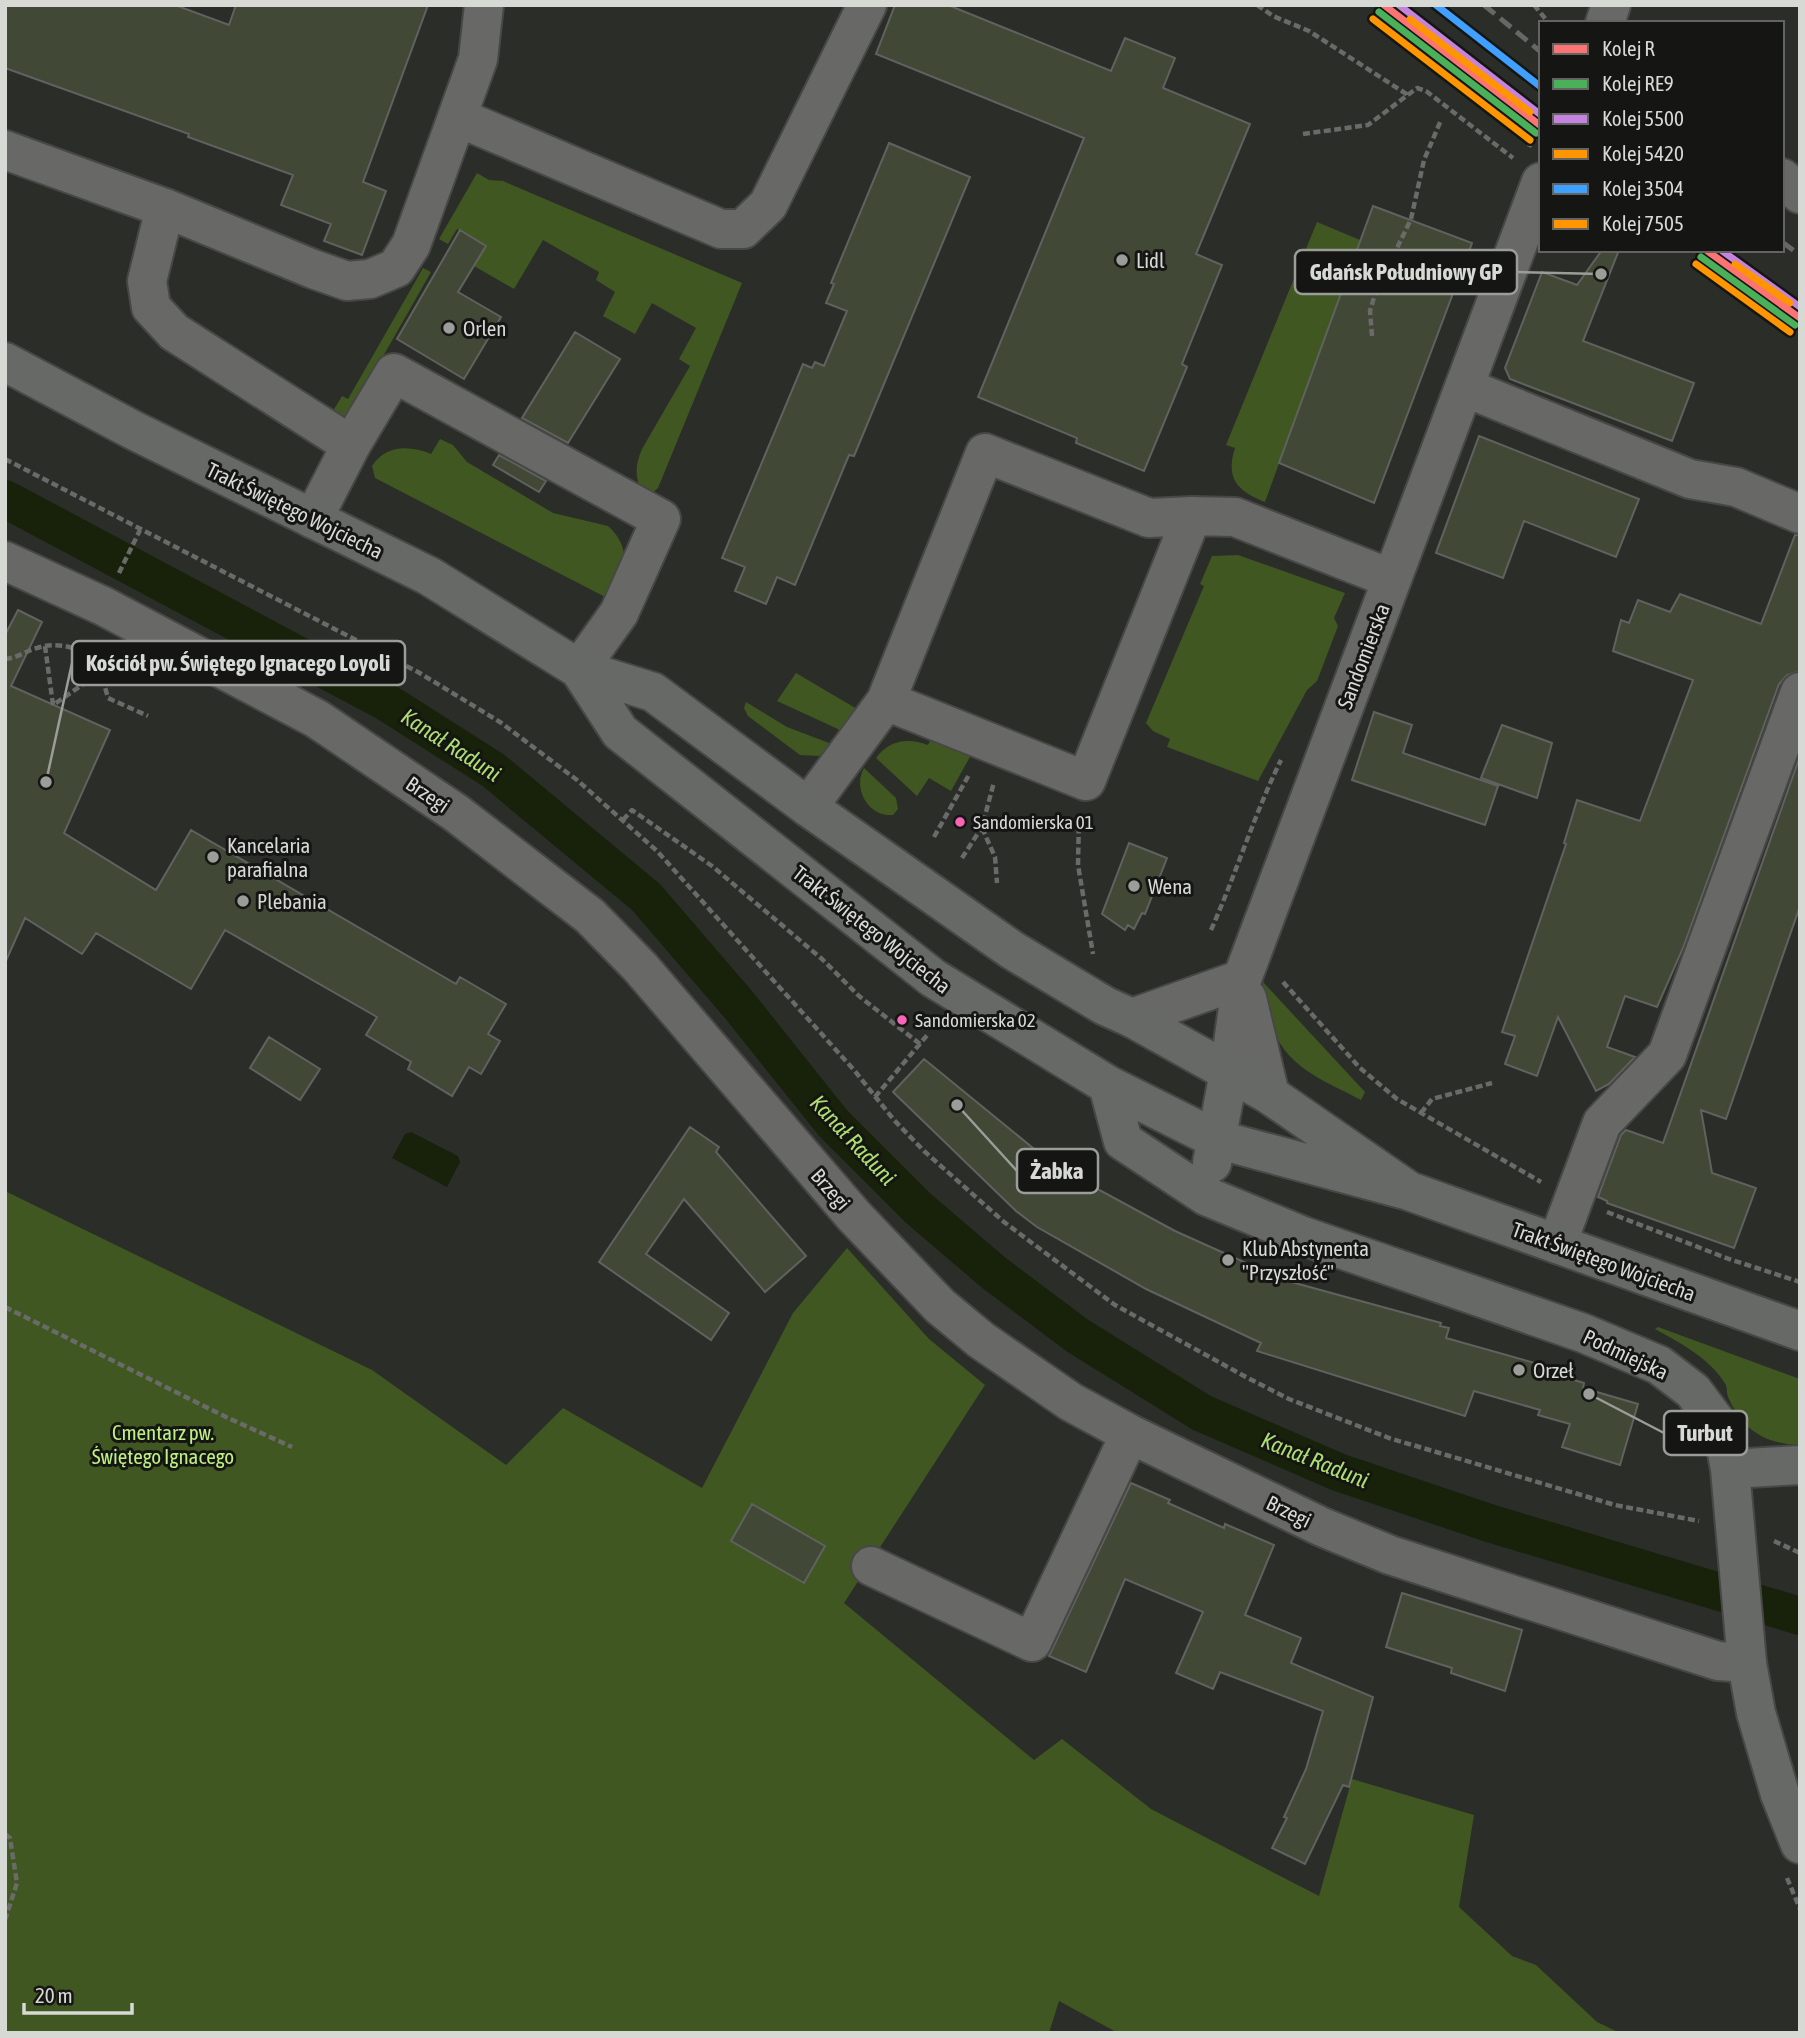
<svg xmlns="http://www.w3.org/2000/svg" width="1805" height="2038" font-family="'Asap Condensed',sans-serif">
	<style>
		.green { fill: #405721 }
		.water { fill: #18220a }
		.lines { fill: none; stroke-linecap: round; stroke-linejoin: round }
		.canal { stroke: #18220a; stroke-width: 38 }
		.building { fill: #414836; stroke: #60625f; stroke-width: 2 }
		.minor-casing { stroke: #474845; stroke-width: 42 }
		.major-casing { stroke: #474845; stroke-width: 42 }
		.path { stroke: #6a6b69; stroke-width: 4.5; stroke-dasharray: 7 3.5; stroke-linecap: butt }
		.minor { stroke: #686867; stroke-width: 38 }
		.major { stroke: #676966; stroke-width: 38 }
		.rail { stroke: #676865; stroke-width: 5; stroke-dasharray: 14 7; stroke-linecap: butt }
		.rail-1-casing { stroke: #151613; stroke-width: 12 }
		.rail-2-casing { stroke: #151613; stroke-width: 12 }
		.rail-3-casing { stroke: #151613; stroke-width: 12 }
		.rail-4-casing { stroke: #151613; stroke-width: 12 }
		.rail-5-casing { stroke: #151613; stroke-width: 12 }
		.rail-6-casing { stroke: #151613; stroke-width: 12 }
		.rail-1 { stroke: #fc7373; stroke-width: 7 }
		.rail-2 { stroke: #4ab15a; stroke-width: 7 }
		.rail-3 { stroke: #c483df; stroke-width: 7 }
		.rail-4 { stroke: #ff9500; stroke-width: 7 }
		.rail-5 { stroke: #40a0ff; stroke-width: 7 }
		.rail-6 { stroke: #ff9500; stroke-width: 7 }
		.poi-dot { fill: #9b9d99; stroke: #151613; stroke-width: 2.5 }
		.bus-dot { fill: #fa66b7; stroke: #151613; stroke-width: 2.5 }
		.labels { text-anchor: middle; dominant-baseline: central; stroke-width: 6; stroke-linejoin: round; paint-order: stroke }
		.bus-label { font-size: 19px; fill: #d7d9d5; stroke: #151613; text-anchor: start }
		.poi-label { font-size: 21px; fill: #d7d9d5; stroke: #151613; text-anchor: start }
		.street-label { font-size: 21px; fill: #d7d9d5; stroke: #151613 }
		.park-label { font-size: 21px; fill: #bef082; stroke: #151613 }
		.water-label { font-size: 23px; font-style: italic; fill: #adde71; stroke: #151613 }
		.leader { fill: none; stroke: #9b9d99; stroke-width: 2.5 }
		.callout-dot { fill: #9b9d99; stroke: #151613; stroke-width: 2.5 }
		.callout { fill: #151613; stroke: #9b9d99; stroke-width: 2.5 }
		.callout-label { font-size: 23px; text-anchor: middle; font-weight: bold; fill: #d7d9d5 }
	</style>
	<rect width="100%" height="100%" fill="#2b2d29"/>
	<path class="green" d="M 477,173 L 489,180 L 503,181 L 742,283 L 658,488 L 651,494 L 641,489 C 634,475 636,463 642,449 L 690,366 L 679,359 L 696,328 L 652,303 L 635,334 L 603,316 L 615,292 L 596,280 L 599,272 L 543,240 L 514,289 L 474,266 L 485,245 L 457,229 L 448,244 L 439,239 Z
		M 1317,222 L 1360,240 L 1265,502 C 1238,491 1225,479 1235,448 L 1226,445 Z
		M 423,268 L 431,272 L 344,425 L 330,416 L 342,396 L 348,399 Z
		M 440,439 L 453,445 L 467,462 L 553,513 L 608,526 C 635,551 622,570 611,600 L 375,478 L 372,466 C 386,445 409,445 431,454 Z
		M 1238,555 L 1345,593 L 1334,618 L 1338,626 L 1317,681 L 1307,690 L 1258,781 L 1167,747 L 1170,739 L 1153,731 L 1146,723 L 1204,586 L 1200,584 L 1212,556 Z
		M 796,673 L 857,709 L 847,725 L 840,730 L 777,701 Z
		M 746,702 L 787,727 L 829,743 L 827,749 L 819,756 L 800,755 L 748,716 L 744,708 Z
		M 931,739 L 971,755 L 951,791 L 929,778 L 917,796 L 876,758 C 890,739 908,738 928,745 Z
		M 864,768 L 896,798 L 898,809 L 893,815 C 869,817 852,789 864,768 Z
		M 1263,982 L 1365,1092 L 1361,1100 C 1317,1077 1281,1066 1268,1014 C 1265,1003 1263,993 1263,982 Z
		M 5,1191 L 372,1370 L 506,1465 L 563,1408 L 702,1488 L 793,1313 L 847,1248 L 929,1339 L 985,1385 L 844,1603 L 1034,1760 L 1062,1739 L 1151,1809 L 1319,1896 L 1352,1779 L 1474,1815 L 1459,1907 L 1512,1956 L 1536,1965 L 1597,2022 L 1620,2033 L 1118,2033 L 1059,2001 L 1049,2033 L 5,2033 Z
		M 1658,1327 L 1800,1379 L 1800,1445 C 1764,1444 1742,1429 1728,1397 C 1726,1391 1728,1387 1724,1382 C 1709,1358 1679,1342 1655,1329 Z"/>
	<path class="water" d="M 411,1132 L 458,1156 L 460,1162 L 447,1187 L 392,1158 L 405,1134 Z"/>
	<g class="lines">
		<path class="canal" d="M 5,499 L 386,702 L 493,770 L 646,897 L 738,1004 L 833,1123 L 918,1208 L 994,1273 L 1078,1336 L 1202,1413 L 1338,1472 L 1489,1523 L 1800,1616"/>
	</g>
	<path class="building" d="M 5,5 L 175,5 L 229,25 L 236,5 L 428,5 L 363,182 L 386,191 L 362,255 L 324,241 L 331,224 L 281,205 L 293,175 L 188,137 L 189,134 L 5,68 Z
		M 895,5 L 948,5 L 1111,71 L 1125,38 L 1175,58 L 1163,88 L 1250,124 L 1196,254 L 1222,265 L 1182,364 L 1187,367 L 1144,471 L 1076,443 L 1077,438 L 978,397 L 1084,138 L 876,54 Z
		M 889,143 L 970,177 L 854,456 L 849,455 L 795,585 L 777,577 L 766,604 L 735,591 L 745,567 L 722,558 L 803,364 L 812,368 L 815,362 L 824,366 L 847,311 L 826,303 L 834,284 L 831,283 Z
		M 1373,206 L 1472,243 L 1374,503 L 1279,463 Z
		M 460,230 L 486,246 L 458,292 L 501,317 L 464,379 L 397,339 Z
		M 1602,250 L 1619,250 L 1583,341 L 1694,383 L 1672,441 L 1510,379 L 1505,368 L 1542,272 L 1577,285 Z
		M 575,332 L 620,359 L 568,443 L 522,418 Z
		M 1479,436 L 1639,499 L 1616,557 L 1524,521 L 1503,578 L 1436,553 Z
		M 499,455 L 546,481 L 539,492 L 493,465 Z
		M 1795,535 L 1800,535 L 1800,671 L 1787,675 L 1779,684 L 1683,948 L 1657,1007 L 1625,996 L 1607,1047 L 1635,1057 L 1609,1084 L 1596,1091 L 1558,1017 L 1537,1076 L 1505,1064 L 1515,1036 L 1502,1032 L 1566,844 L 1564,843 L 1577,800 L 1640,821 L 1693,680 L 1613,651 L 1621,620 L 1629,623 L 1638,600 L 1670,612 L 1680,594 L 1761,624 Z
		M 18,610 L 42,622 L 11,686 L 110,730 L 64,833 L 156,890 L 191,830 L 456,984 L 460,977 L 506,1004 L 488,1034 L 500,1041 L 481,1074 L 469,1067 L 452,1096 L 408,1069 L 411,1062 L 366,1035 L 377,1017 L 225,930 L 191,989 L 96,933 L 82,954 L 25,918 L 5,963 L 5,635 Z
		M 1374,712 L 1412,725 L 1403,753 L 1498,786 L 1485,825 L 1352,780 Z
		M 1502,725 L 1552,743 L 1537,798 L 1481,778 Z
		M 1800,756 L 1800,906 L 1726,1119 L 1701,1110 L 1712,1173 L 1756,1188 L 1734,1248 L 1607,1203 L 1607,1201 L 1598,1197 L 1621,1135 L 1626,1130 L 1663,1143 Z
		M 1129,843 L 1167,858 L 1145,914 L 1142,913 L 1134,929 L 1128,925 L 1125,930 L 1102,914 Z
		M 269,1037 L 320,1069 L 300,1100 L 250,1068 Z
		M 924,1059 L 1055,1166 L 1175,1231 L 1284,1280 L 1441,1323 L 1440,1326 L 1449,1328 L 1446,1338 L 1556,1369 L 1554,1374 L 1584,1383 L 1583,1388 L 1638,1404 L 1620,1465 L 1562,1447 L 1570,1424 L 1538,1415 L 1540,1410 L 1474,1391 L 1465,1416 L 1257,1351 L 1261,1343 L 1146,1289 L 1037,1227 L 1016,1211 L 893,1092 Z
		M 690,1127 L 719,1147 L 716,1152 L 806,1256 L 765,1292 L 684,1199 L 646,1254 L 729,1313 L 711,1340 L 599,1262 Z
		M 1131,1483 L 1170,1500 L 1168,1503 L 1224,1528 L 1225,1524 L 1274,1545 L 1245,1615 L 1301,1638 L 1291,1663 L 1373,1697 L 1349,1787 L 1343,1785 L 1305,1864 L 1272,1848 L 1287,1818 L 1284,1817 L 1306,1769 L 1323,1711 L 1220,1672 L 1213,1689 L 1176,1673 L 1203,1612 L 1125,1579 L 1086,1672 L 1049,1656 Z
		M 752,1504 L 825,1546 L 804,1583 L 731,1541 Z
		M 1402,1593 L 1522,1630 L 1505,1691 L 1451,1673 L 1452,1668 L 1386,1647 Z"/>
	<g class="lines">
		<g class="minor-casing">
			<path id="minor" d="M 1605,23 L 1611,5
				M 457,117 L 721,229 L 743,229 L 768,205 L 867,5
				M 5,150 L 165,208 L 313,269 L 347,281 L 370,279 L 396,268 L 411,245 L 478,59 L 484,5
				M 1782,178 L 1800,194
				M 165,208 L 147,281 L 151,307 L 174,332 L 351,445
				M 1464,387 L 1690,479 L 1736,487 L 1800,514
				M 1192,516 L 1149,518 L 985,453 L 886,701 L 1086,781 L 1192,516 L 1235,517 L 1392,579
				M 313,519 L 351,445 L 394,373 L 661,519 L 619,613 L 579,669
				M 5,561 L 103,606 L 317,719 L 456,813 L 590,916 L 640,967 L 854,1216 L 940,1306 L 981,1340 L 1071,1402 L 1130,1434 L 1322,1527 L 1390,1555 L 1718,1661 L 1747,1663
				M 808,807 L 886,701
				M 1247,998 L 1270,1095
				M 1132,1018 L 1242,979
				M 1229,1072 L 1242,979 L 1541,182
				M 1557,1244 L 1602,1123 L 1667,1055 L 1800,692
				M 871,1566 L 1032,1642 L 1130,1434"/>
		</g>
		<g class="major-casing">
			<path id="major" d="M 5,362 L 133,430 L 429,576 L 579,669 L 653,692 L 808,807 L 1012,950 L 1105,1006 L 1132,1018 L 1270,1095 L 1409,1191
				M 579,669 L 620,732 L 933,978 L 1108,1085 L 1216,1139 L 1409,1191 L 1800,1331
				M 1108,1085 L 1123,1141 L 1206,1196 L 1303,1236 L 1583,1333 L 1659,1365 L 1693,1391 L 1723,1431 L 1730,1469 L 1747,1663 L 1756,1713 L 1780,1794 L 1800,1844
				M 1212,1163 L 1229,1072
				M 1730,1469 L 1800,1465"/>
		</g>
		<path class="path" d="M 1257,5 L 1273,16 L 1309,31 L 1408,95
			M 1534,5 L 1549,23
			M 1303,134 L 1368,125 L 1417,88 L 1426,91 L 1513,158
			M 1529,147 L 1541,119
			M 1372,336 L 1370,311 L 1375,294 L 1411,219 L 1424,160 L 1441,120
			M 5,459 L 418,672 L 500,722 L 577,780 L 657,851 L 854,1070 L 894,1120 L 924,1151 L 1004,1222 L 1115,1305 L 1246,1377 L 1289,1399 L 1389,1438 L 1615,1505 L 1699,1521
			M 119,573 L 140,530
			M 45,646 L 53,705 L 102,671
			M 5,659 C 17,658 26,651 37,648 C 65,639 90,652 105,675 L 105,687 L 108,698 L 148,716
			M 1079,816 L 1078,865 L 1093,954
			M 623,820 L 632,810 L 712,866 L 822,959 L 859,996 L 920,1044
			M 982,828 L 995,857 L 997,883
			M 934,837 L 970,773
			M 962,858 L 982,827 L 994,782
			M 1211,930 C 1236,874 1254,815 1281,760
			M 1283,982 L 1360,1068 L 1397,1099 L 1541,1182
			M 875,1097 L 929,1033
			M 1421,1113 L 1432,1099 L 1492,1083
			M 1607,1212 L 1729,1259 L 1800,1282
			M 5,1307 L 226,1417 L 292,1447
			M 1774,1541 L 1800,1553
			M 5,1834 L 10,1838 L 17,1883 L 5,1920
			M 1787,1878 L 1800,1909"/>
		<use href="#minor" class="minor"/>
		<use href="#major" class="major"/>
		<path class="rail" d="M 1484,5 L 1541,52
			M 1782,242 L 1800,255"/>
		<g class="rail-1-casing">
			<path id="rail-1" d="M 1384,5 L 1541,126
				M 1706,250 L 1800,318"/>
		</g>
		<g class="rail-2-casing">
			<path id="rail-2" d="M 1379,12 L 1536,133
				M 1701,257 L 1795,325"/>
		</g>
		<g class="rail-3-casing">
			<path id="rail-3" d="M 1399,5 L 1541,115
				M 1721,250 L 1800,307"/>
		</g>
		<g class="rail-4-casing">
			<path id="rail-4" d="M 1373,19 L 1530,140
				M 1696,264 L 1790,332"/>
		</g>
		<g class="rail-5-casing">
			<path id="rail-5" d="M 1436,5 L 1541,87"/>
		</g>
		<g class="rail-6-casing">
			<path id="rail-6" d="M 1410,19 L 1530,112
				M 1735,264 L 1790,303"/>
		</g>
		<use href="#rail-1" class="rail-1"/>
		<use href="#rail-2" class="rail-2"/>
		<use href="#rail-3" class="rail-3"/>
		<use href="#rail-4" class="rail-4"/>
		<use href="#rail-5" class="rail-5"/>
		<use href="#rail-6" class="rail-6"/>
	</g>
	<g class="poi-dot">
		<circle cx="1122" cy="260" r="7"/>
		<circle cx="449" cy="328" r="7"/>
		<circle cx="213" cy="857" r="7"/>
		<circle cx="1134" cy="886" r="7"/>
		<circle cx="243" cy="901" r="7"/>
		<circle cx="1228" cy="1260" r="7"/>
		<circle cx="1519" cy="1370" r="7"/>
	</g>
	<g class="bus-dot">
		<circle cx="960" cy="822" r="6"/>
		<circle cx="902" cy="1020" r="6"/>
	</g>
	<g class="labels">
		<g class="bus-label">
			<text x="973" y="822">Sandomierska 01</text>
			<text x="915" y="1020">Sandomierska 02</text>
		</g>
		<g class="poi-label">
			<text x="1136" y="260">Lidl</text>
			<text x="463" y="328">Orlen</text>
			<text x="227" y="845">Kancelaria<tspan x="227" dy="24">parafialna</tspan></text>
			<text x="1148" y="886">Wena</text>
			<text x="257" y="901">Plebania</text>
			<text x="1242" y="1248">Klub Abstynenta<tspan x="1242" dy="24">"Przyszłość"</tspan></text>
			<text x="1533" y="1370">Orzeł</text>
		</g>
		<g class="street-label">
			<text transform="translate(295 510) rotate(26)">Trakt Świętego Wojciecha</text>
			<text transform="translate(1363 656) rotate(-69)">Sandomierska</text>
			<text transform="translate(428 794) rotate(34)">Brzegi</text>
			<text transform="translate(872 929) rotate(38)">Trakt Świętego Wojciecha</text>
			<text transform="translate(831 1189) rotate(49)">Brzegi</text>
			<text transform="translate(1604 1261) rotate(20)">Trakt Świętego Wojciecha</text>
			<text transform="translate(1626 1354) rotate(25)">Podmiejska</text>
			<text transform="translate(1289 1511) rotate(26)">Brzegi</text>
		</g>
		<g class="park-label">
			<text x="163" y="1432">Cmentarz pw.<tspan x="163" dy="24">Świętego Ignacego</tspan></text>
		</g>
		<g class="water-label">
			<text transform="translate(451 745) rotate(33)">Kanał Raduni</text>
			<text transform="translate(853 1140) rotate(47)">Kanał Raduni</text>
			<text transform="translate(1315 1460) rotate(22)">Kanał Raduni</text>
		</g>
	</g>
	<path class="leader" d="M1601 274L1517 272M46 782L72 663M957 1105L1017 1171M1589 1394L1664 1433"/>
	<g class="callout-dot">
		<circle cx="1601" cy="274" r="7"/>
		<circle cx="46" cy="782" r="7"/>
		<circle cx="957" cy="1105" r="7"/>
		<circle cx="1589" cy="1394" r="7"/>
	</g>
	<g class="callout">
		<rect x="1295" y="250" width="222" height="44" rx="7"/>
		<rect x="72" y="641" width="333" height="44" rx="7"/>
		<rect x="1017" y="1149" width="81" height="44" rx="7"/>
		<rect x="1664" y="1411" width="83" height="44" rx="7"/>
	</g>
	<g class="callout-label">
		<text x="1406" y="280">Gdańsk Południowy GP</text>
		<text x="238" y="671">Kościół pw. Świętego Ignacego Loyoli</text>
		<text x="1057" y="1179">Żabka</text>
		<text x="1705" y="1441">Turbut</text>
	</g>
	<rect width="1805" height="2038" fill="none" stroke="#d7d9d5" stroke-width="14"/>
	<rect x="1539" y="21" width="245" height="231" fill="#151613" stroke="#636461" stroke-width="2"/>
	<rect x="1553" y="44" width="35" height="10" fill="#fc7373" stroke="#636461" stroke-width="2"/>
	<text x="1602" y="56" font-size="21" fill="#d7d9d5">Kolej R</text>
	<rect x="1553" y="79" width="35" height="10" fill="#4ab15a" stroke="#636461" stroke-width="2"/>
	<text x="1602" y="91" font-size="21" fill="#d7d9d5">Kolej RE9</text>
	<rect x="1553" y="114" width="35" height="10" fill="#c483df" stroke="#636461" stroke-width="2"/>
	<text x="1602" y="126" font-size="21" fill="#d7d9d5">Kolej 5500</text>
	<rect x="1553" y="149" width="35" height="10" fill="#ff9500" stroke="#636461" stroke-width="2"/>
	<text x="1602" y="161" font-size="21" fill="#d7d9d5">Kolej 5420</text>
	<rect x="1553" y="184" width="35" height="10" fill="#40a0ff" stroke="#636461" stroke-width="2"/>
	<text x="1602" y="196" font-size="21" fill="#d7d9d5">Kolej 3504</text>
	<rect x="1553" y="219" width="35" height="10" fill="#ff9500" stroke="#636461" stroke-width="2"/>
	<text x="1602" y="231" font-size="21" fill="#d7d9d5">Kolej 7505</text>
	<path d="M24 2003v10h108v-10" fill="none" stroke="#d7d9d5" stroke-width="3.5"/>
	<text x="35" y="2003" font-size="21" fill="#d7d9d5" stroke="#151613" stroke-width="5" paint-order="stroke">20 m</text>
</svg>
